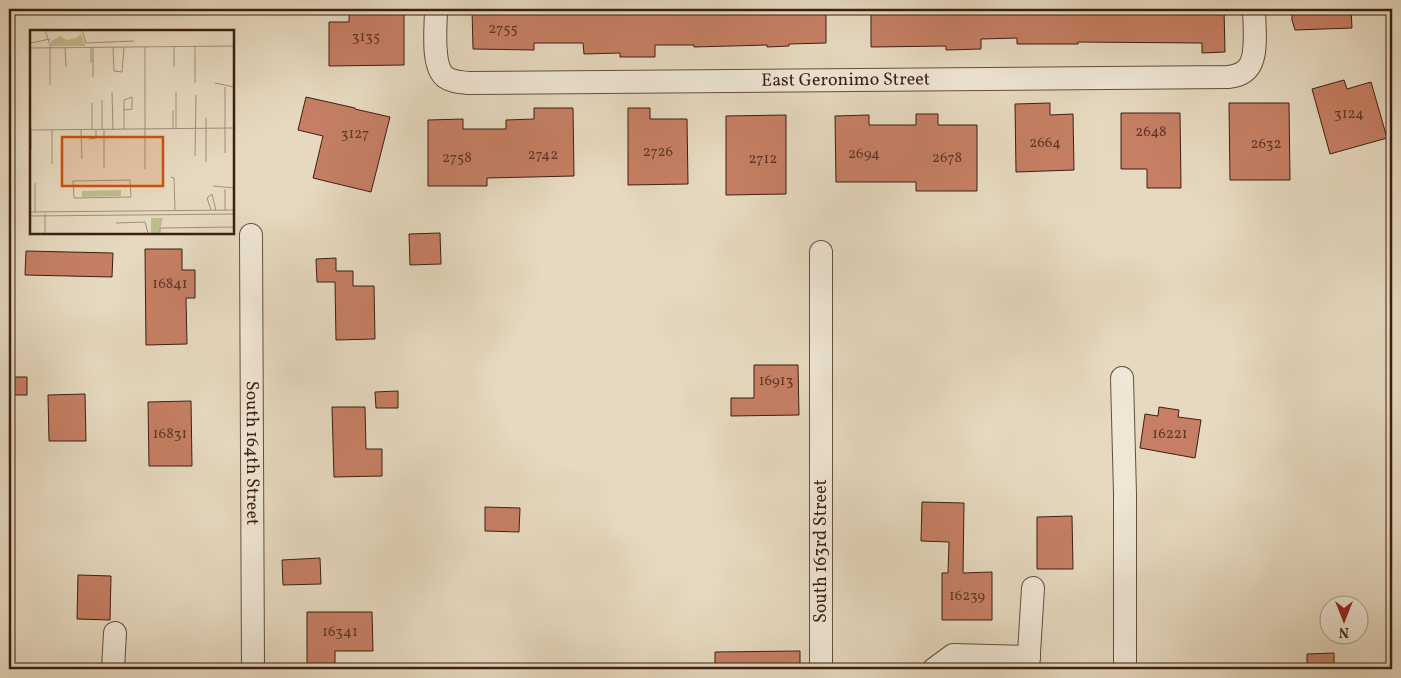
<svg xmlns="http://www.w3.org/2000/svg" width="1401" height="678" font-family="Vollkorn,serif">
	<style>
		.building { fill: #c67f64; stroke: #3c1f13 }
		.lines { fill: none; stroke-linecap: round; stroke-linejoin: round }
		.minor-casing { stroke: #664e3e; stroke-width: 24 }
		.minor { stroke: #efe6d5; stroke-width: 22 }
		.labels { text-anchor: middle; dominant-baseline: central; stroke-width: 4; stroke-linejoin: round; paint-order: stroke }
		.number-label { font-size: 15px; fill: #5e3727 }
		.street-label { font-size: 18px; fill: #3c1f13; stroke: #efe6d5 }
		.inset-road { fill: none; stroke: #a28f7a; stroke-width: 1 }
		.view { fill: #ce500d; fill-opacity: 0.15; stroke: #ce500d; stroke-width: 2.5 }
		.inset-edge { fill: none; stroke: #3c1f13; stroke-width: 2.5 }
	</style>
	<rect width="100%" height="100%" fill="#e6d9bf"/>
	<filter id="stains"><feTurbulence type="fractalNoise" baseFrequency=".004" numOctaves="4"/><feColorMatrix values="0 0 0 0 .2 0 0 0 0 .09 0 0 0 0 .02 0 0 0 .5 -.17"/></filter>
	<radialGradient id="worn" r=".72"><stop offset=".6" stop-color="#630" stop-opacity="0"/><stop offset="1" stop-color="#630" stop-opacity=".3"/></radialGradient>
	<path class="building" d="M 349,9 L 404,9 L 404,65 L 329,66 L 329,22 L 349,22 Z
		M 472,9 L 826,9 L 826,43 L 789,44 L 789,46 L 767,47 L 767,45 L 694,47 L 694,45 L 655,45 L 655,57 L 620,57 L 620,53 L 584,54 L 583,43 L 534,43 L 534,50 L 473,49 Z
		M 871,9 L 1224,9 L 1225,52 L 1202,53 L 1202,43 L 1078,42 L 1078,44 L 1017,44 L 1017,38 L 981,39 L 981,49 L 946,50 L 946,46 L 871,47 Z
		M 1292,9 L 1351,9 L 1352,28 L 1295,30 L 1292,20 Z
		M 1344,80 L 1347,89 L 1371,82 L 1387,138 L 1330,154 L 1312,89 Z
		M 306,97 L 355,108 L 355,109 L 390,117 L 371,192 L 313,178 L 323,136 L 298,130 Z
		M 1050,103 L 1050,115 L 1073,114 L 1074,170 L 1016,172 L 1015,104 Z
		M 1229,103 L 1289,103 L 1290,180 L 1230,180 Z
		M 534,108 L 573,108 L 574,176 L 487,178 L 487,186 L 428,186 L 428,120 L 463,119 L 463,129 L 506,129 L 506,120 L 534,119 Z
		M 628,108 L 650,108 L 650,119 L 687,119 L 688,184 L 628,185 Z
		M 1121,113 L 1180,113 L 1181,188 L 1147,188 L 1147,169 L 1121,169 Z
		M 916,114 L 938,114 L 938,125 L 977,125 L 977,191 L 916,191 L 916,182 L 836,182 L 835,116 L 869,115 L 869,125 L 916,125 Z
		M 786,115 L 786,194 L 726,195 L 726,116 Z
		M 440,233 L 441,264 L 410,265 L 409,234 Z
		M 145,249 L 182,249 L 182,270 L 195,270 L 195,298 L 186,298 L 187,344 L 146,345 Z
		M 26,251 L 113,253 L 112,277 L 25,275 Z
		M 336,258 L 336,271 L 353,271 L 353,286 L 374,286 L 375,339 L 336,340 L 335,282 L 317,282 L 316,259 Z
		M 754,365 L 798,365 L 799,415 L 731,416 L 731,398 L 754,398 Z
		M 9,377 L 27,377 L 27,395 L 9,395 Z
		M 398,391 L 398,408 L 376,408 L 375,392 Z
		M 85,394 L 86,441 L 49,441 L 48,395 Z
		M 191,401 L 192,466 L 149,466 L 148,402 Z
		M 332,407 L 365,407 L 366,449 L 382,449 L 382,476 L 334,477 Z
		M 1159,407 L 1179,410 L 1178,417 L 1201,420 L 1195,458 L 1140,448 L 1145,414 L 1158,416 Z
		M 922,502 L 964,503 L 963,573 L 992,572 L 992,620 L 942,620 L 942,573 L 948,573 L 949,542 L 921,541 Z
		M 485,507 L 520,508 L 519,532 L 485,531 Z
		M 1072,516 L 1073,569 L 1037,569 L 1037,517 Z
		M 320,558 L 321,584 L 283,585 L 282,560 Z
		M 78,575 L 111,576 L 110,620 L 77,619 Z
		M 307,612 L 372,612 L 373,651 L 335,651 L 335,669 L 307,669 Z
		M 800,651 L 800,669 L 715,669 L 715,652 Z
		M 1334,653 L 1334,669 L 1307,669 L 1307,654 Z"/>
	<g class="lines">
		<g class="minor-casing">
			<g id="minor">
				<path id="s1" d="M 436,9 C 436,26 431,65 445,77 C 452,82 460,82 468,83 L 1228,77 C 1235,76 1241,75 1246,70 C 1259,59 1254,25 1254,9"/>
				<path id="s2" d="M 251,235 L 253,669"/>
				<path d="M 821,252 L 821,669"/>
				<path d="M 1122,378 L 1125,494 L 1125,669"/>
				<path d="M 113,669 L 115,633"/>
				<path d="M 934,669 L 953,655 L 1029,657"/>
				<path d="M 1028,669 L 1033,588"/>
			</g>
		</g>
		<use href="#minor" class="minor"/>
	</g>
	<g class="labels">
		<g class="number-label">
			<text x="503" y="29">2755</text>
			<text x="366" y="37">3135</text>
			<text x="1349" y="114">3124</text>
			<text x="1151" y="132">2648</text>
			<text x="355" y="134">3127</text>
			<text x="1045" y="143">2664</text>
			<text x="1266" y="144">2632</text>
			<text x="658" y="152">2726</text>
			<text x="864" y="154">2694</text>
			<text x="543" y="155">2742</text>
			<text x="457" y="158">2758</text>
			<text x="947" y="158">2678</text>
			<text x="763" y="159">2712</text>
			<text x="170" y="284">16841</text>
			<text x="776" y="381">16913</text>
			<text x="170" y="434">16831</text>
			<text x="1170" y="434">16221</text>
			<text x="967" y="596">16239</text>
			<text x="340" y="632">16341</text>
		</g>
		<g class="street-label">
			<text stroke="none"><textPath href="#s1" startOffset="472">East Geronimo Street</textPath></text>
			<text stroke="none"><textPath href="#s2" startOffset="218">South 164th Street</textPath></text>
			<text transform="translate(821 551) rotate(-90)">South 163rd Street</text>
		</g>
	</g>
	<g transform="translate(30 30)">
		<rect width="204" height="204" fill="#e6d9bf"/>
		<path d="M 49,0 L 56,16 L 21,16 L 21,11 L 31,6 L 36,10 L 46,8 L 50,5 ZM 91,160 L 91,166 L 52,167 L 52,161 ZM 121,188 L 133,188 L 129,203 L 121,203 Z" fill="#bdbd8d"/>
		<path class="inset-road" d="M 15,0 L 21,18M 52,0 L 56,13 L 104,11M 145,0 L 189,0M 0,13 L 20,9M 165,16 L 165,53M 35,17 L 36,36M 61,17 L 61,33M 63,17 L 63,47M 83,17 L 84,41 L 92,42 L 94,17M 115,17 L 115,139M 144,17 L 144,37M 0,18 L 204,16M 20,18 L 20,55M 185,53 L 204,57M 82,62 L 83,100M 0,71 L 0,100M 62,73 L 62,100M 94,80 L 94,70 L 102,67 L 102,79 L 94,80 L 94,99M 176,88 L 176,132M 143,99 L 143,80M 146,99 L 146,62M 0,100 L 204,98M 1,100 L 1,120M 51,100 L 52,129M 72,100 L 72,70M 74,100 L 74,138M 59,109 L 66,108 L 66,100M 195,123 L 195,57M 165,126 L 166,65M 22,134 L 22,100M 141,147 L 144,148 L 145,180M 43,151 L 100,150 L 101,167 L 44,168 ZM 5,153 L 5,182M 183,156 L 204,158M 195,159 L 195,180M 181,180 L 177,168 L 182,164 L 186,181M 0,182 L 204,180M 15,184 L 15,203M 0,186 L 204,184M 86,193 L 115,192 L 118,203M 130,203 L 130,198 L 204,197"/>
		<path class="view" d="M 32,107 L 133,107 L 133,156 L 32,156 Z"/>
		<rect width="204" height="204" class="inset-edge"/>
	</g>
	<rect width="1401" height="678" fill="none" stroke="#e6d9bf" stroke-width="30"/>
	<rect x="10" y="10" width="1381" height="658" fill="none" stroke="#3c1f13" stroke-width="2.5"/>
	<rect x="15" y="15" width="1371" height="648" fill="none" stroke="#3c1f13"/>
	<g transform="translate(1344 620) rotate(180)"><circle r="24" fill="#efe6d5" stroke="#a79687"/>
	<path d="M0-4L9 19L0 12L-9 19Z" fill="#8f2418"/>
	<text y="-8" font-size="14" font-weight="bold" text-anchor="middle" fill="#3c1f13">N</text>
	</g>
	<rect width="100%" height="100%" filter="url(#stains)"/>
	<rect width="100%" height="100%" fill="url(#worn)"/>
</svg>
